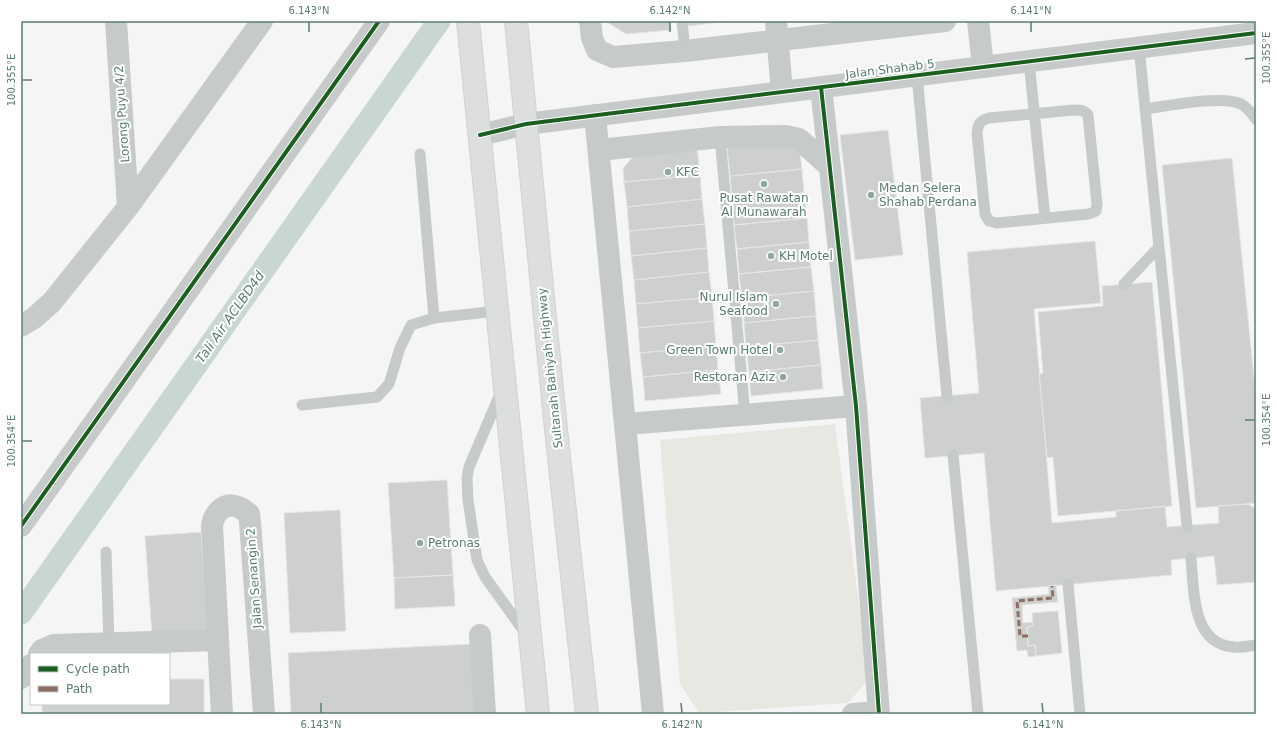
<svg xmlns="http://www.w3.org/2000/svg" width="1277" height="735" font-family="'DejaVu Sans',sans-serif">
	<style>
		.green { fill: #e8e7e2 }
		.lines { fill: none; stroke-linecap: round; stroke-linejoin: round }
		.canal { stroke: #c8d7d1; stroke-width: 23 }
		.building { fill: #cdd0cf; stroke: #e6e4e4 }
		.primary-casing { stroke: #d1d2d2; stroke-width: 24 }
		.lane { stroke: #c6cac9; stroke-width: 11 }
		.street { stroke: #c6cac9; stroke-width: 22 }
		.primary { stroke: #dcdfde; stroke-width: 22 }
		.quiet { stroke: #8d6e63; stroke-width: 3; stroke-dasharray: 6 3; stroke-linecap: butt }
		.cycleway-casing { stroke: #fff; stroke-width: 6 }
		.cycleway { stroke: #1b5e20; stroke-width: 4 }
		.ticks { fill: none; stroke: #5b7c75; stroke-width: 1.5 }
		.poi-dot { fill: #91a6a2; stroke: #fff; stroke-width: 1.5 }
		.labels { text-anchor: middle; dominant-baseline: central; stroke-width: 4; stroke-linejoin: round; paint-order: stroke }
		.street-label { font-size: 12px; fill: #5b7c75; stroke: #fff }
		.poi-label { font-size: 12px; fill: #5b7c75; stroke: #fff; text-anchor: start }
		.water-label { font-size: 13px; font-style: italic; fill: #5a7d70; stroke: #fff }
		.neatline { fill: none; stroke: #5b7c75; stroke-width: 1.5 }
		.ticks-label { font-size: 10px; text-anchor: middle; fill: #5b7c75 }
	</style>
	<rect width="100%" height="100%" fill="#f6f5f5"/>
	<path class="green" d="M 835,424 L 869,679 L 848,703 L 699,713 L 680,684 L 660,440 Z"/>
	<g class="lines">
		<path class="canal" d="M 21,613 L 439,21"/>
	</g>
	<path class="building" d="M 605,21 L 670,21 L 671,30 L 626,34 Z
		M 688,21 L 730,21 L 688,26 Z
		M 888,130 L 903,255 L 855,260 L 840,135 Z
		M 783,140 L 800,153 L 802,169 L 730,176 L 727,146 Z
		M 697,146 L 700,175 L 624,182 L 623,168 L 636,153 Z
		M 1232,158 L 1256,398 L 1256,503 L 1196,508 L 1162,165 Z
		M 802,169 L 804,193 L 732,200 L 730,176 Z
		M 700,175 L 702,199 L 627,207 L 624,182 Z
		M 804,193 L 807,218 L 734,225 L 732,200 Z
		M 702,199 L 705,224 L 629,231 L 627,207 Z
		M 807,218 L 809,242 L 737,249 L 734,225 Z
		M 705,224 L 707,248 L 631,256 L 629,231 Z
		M 1095,241 L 1101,303 L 1034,309 L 1052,523 L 1116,517 L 1116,511 L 1165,506 L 1167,527 L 1219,523 L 1218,506 L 1248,504 L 1256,509 L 1256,582 L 1217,585 L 1214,556 L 1171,560 L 1172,575 L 996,591 L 984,453 L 925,458 L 920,398 L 979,393 L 967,252 Z
		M 809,242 L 811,267 L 739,274 L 737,249 Z
		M 707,248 L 709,272 L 634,280 L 631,256 Z
		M 811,267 L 814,291 L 742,298 L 739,274 Z
		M 709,272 L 712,297 L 636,304 L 634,280 Z
		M 1152,282 L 1172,506 L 1058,516 L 1053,457 L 1047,458 L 1039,374 L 1043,373 L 1038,312 L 1103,306 L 1102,286 Z
		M 814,291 L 816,316 L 744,323 L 742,298 Z
		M 712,297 L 714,321 L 638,328 L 636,304 Z
		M 816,316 L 818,340 L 746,347 L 744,323 Z
		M 714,321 L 716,346 L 640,353 L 638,328 Z
		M 818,340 L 821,365 L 749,372 L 746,347 Z
		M 716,346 L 718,370 L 643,377 L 640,353 Z
		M 821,365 L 823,389 L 751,396 L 749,372 Z
		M 718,370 L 721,394 L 645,401 L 643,377 Z
		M 447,480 L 453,575 L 394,578 L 388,483 Z
		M 340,510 L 346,631 L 290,633 L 284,513 Z
		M 201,532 L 208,632 L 152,636 L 145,536 Z
		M 453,575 L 455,606 L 395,609 L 394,578 Z
		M 1056,585 L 1058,602 L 1022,605 L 1023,623 L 1033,622 L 1033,626 L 1027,627 L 1028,646 L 1035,645 L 1036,656 L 1028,657 L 1027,650 L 1017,651 L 1012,598 L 1049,594 L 1048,586 Z
		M 1058,611 L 1062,653 L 1036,656 L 1035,645 L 1028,646 L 1027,627 L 1033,626 L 1032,613 Z
		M 473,644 L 476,714 L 291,714 L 288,653 Z
		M 169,679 L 204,679 L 204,714 L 42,714 L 42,704 L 169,704 Z"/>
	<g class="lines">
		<g class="primary-casing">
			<path id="primary" d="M 468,21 L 538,714
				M 516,21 L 555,420 L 587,714"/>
		</g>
		<path class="lane" d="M 682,21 L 685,51
			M 1139,47 L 1187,526
			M 1029,61 L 1045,218
			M 917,75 L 947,396
			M 1145,109 C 1168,106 1222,95 1241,104 C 1247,107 1252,114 1256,119
			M 1074,110 C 1080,110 1084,110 1088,115 L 1097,204 L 1096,211 L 1089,214 L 997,223 L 989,221 L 985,214 L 977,133 C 978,124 980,120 989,118 Z
			M 720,137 L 745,415
			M 420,154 L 434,318
			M 1124,284 L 1159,247
			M 501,392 L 469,467 L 467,478 L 468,500 L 477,560 L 485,577 L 526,634
			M 302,405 L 377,397 L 389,384 L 400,348 L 411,325 L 434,318 L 497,311
			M 953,455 L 978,714
			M 106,552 L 109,643
			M 1191,558 C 1194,589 1191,644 1234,647 C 1241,648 1249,646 1256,645
			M 1068,584 L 1080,714"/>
		<path class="street" d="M 116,21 L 128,207
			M 590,21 L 592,38 L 597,50 L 613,57 L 685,51 L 945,21
			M 776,21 L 782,92
			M 978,21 L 983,67
			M 821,87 L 856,406 L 879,714
			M 595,115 L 653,714
			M 480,135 L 526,124 L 1256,33
			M 599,150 L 720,137 L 786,136 L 799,139 L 830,167
			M 21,326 L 34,318 L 52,302 L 128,207 L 262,21
			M 625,424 L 856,406
			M 21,526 L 379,21
			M 480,635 L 485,714
			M 39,654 L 42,650 L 54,645 L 218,640
			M 21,678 L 31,665
			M 222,714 L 212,526 C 214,513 224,501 238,507 C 242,508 246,512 249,514 L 250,522 L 264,714
			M 853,714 L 879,712"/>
		<use href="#primary" class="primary"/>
		<path class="quiet" d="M 1028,636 L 1020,636 L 1017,601 L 1053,598 L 1052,586"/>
		<g class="cycleway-casing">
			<path id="cycleway" d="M 821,87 L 856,406 L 879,714
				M 480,135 L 526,124 L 1256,33
				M 21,526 L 379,21"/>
		</g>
		<use href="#cycleway" class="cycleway"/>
	</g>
	<path class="ticks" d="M 309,22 L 309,32M 670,22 L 670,32M 1031,22 L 1031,32M 1245,59 L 1255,58M 22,80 L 32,80M 1245,420 L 1255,420M 22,441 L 32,441M 321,703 L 321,713M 681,703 L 682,713M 1042,703 L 1043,713"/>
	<g class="poi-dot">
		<circle cx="668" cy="172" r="4"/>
		<circle cx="764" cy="184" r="4"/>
		<circle cx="871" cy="195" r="4"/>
		<circle cx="771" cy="256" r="4"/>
		<circle cx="776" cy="304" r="4"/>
		<circle cx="780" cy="350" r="4"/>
		<circle cx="783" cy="377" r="4"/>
		<circle cx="420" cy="543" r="4"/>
	</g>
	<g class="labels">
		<g class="street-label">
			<text transform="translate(890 69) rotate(-7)">Jalan Shahab 5</text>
			<text transform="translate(122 114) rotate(-94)">Lorong Puyu 4/2</text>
			<text transform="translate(550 368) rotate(-96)">Sultanah Bahiyah Highway</text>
			<text transform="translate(254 578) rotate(-94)">Jalan Senangin 2</text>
		</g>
		<g class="poi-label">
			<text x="676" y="172">KFC</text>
			<text x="879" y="188">Medan Selera<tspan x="879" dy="14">Shahab Perdana</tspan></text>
			<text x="764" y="198" text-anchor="middle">Pusat Rawatan<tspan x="764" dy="14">Al Munawarah</tspan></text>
			<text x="779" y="256">KH Motel</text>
			<text x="768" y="297" text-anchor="end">Nurul Islam<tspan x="768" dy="14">Seafood</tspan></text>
			<text x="772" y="350" text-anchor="end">Green Town Hotel</text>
			<text x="775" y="377" text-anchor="end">Restoran Aziz</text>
			<text x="428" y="543">Petronas</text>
		</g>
		<g class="water-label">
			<text transform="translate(230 317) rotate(-55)">Tali Air ACLBD4d</text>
		</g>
	</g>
	<rect width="1277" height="735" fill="none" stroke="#ffffff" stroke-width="44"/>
	<rect x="30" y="653" width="140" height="52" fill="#ffffff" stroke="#bdcbc8"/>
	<rect x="38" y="666" width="20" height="6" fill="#1b5e20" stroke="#bdcbc8"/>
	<text x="66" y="673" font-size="12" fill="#5b7c75">Cycle path</text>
	<rect x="38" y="686" width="20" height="6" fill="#8d6e63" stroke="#bdcbc8"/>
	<text x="66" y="693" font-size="12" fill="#5b7c75">Path</text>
	<rect x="22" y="22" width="1233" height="691" class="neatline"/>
	<g class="ticks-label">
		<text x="309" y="14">6.143°N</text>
		<text x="670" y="14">6.142°N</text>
		<text x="1031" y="14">6.141°N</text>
		<text transform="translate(1266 58) rotate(-90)" y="4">100.355°E</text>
		<text transform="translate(11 80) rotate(-90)" y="4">100.355°E</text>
		<text transform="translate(1266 420) rotate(-90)" y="4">100.354°E</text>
		<text transform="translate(11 441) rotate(-90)" y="4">100.354°E</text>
		<text x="321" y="728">6.143°N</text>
		<text x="682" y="728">6.142°N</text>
		<text x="1043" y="728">6.141°N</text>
	</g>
</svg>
